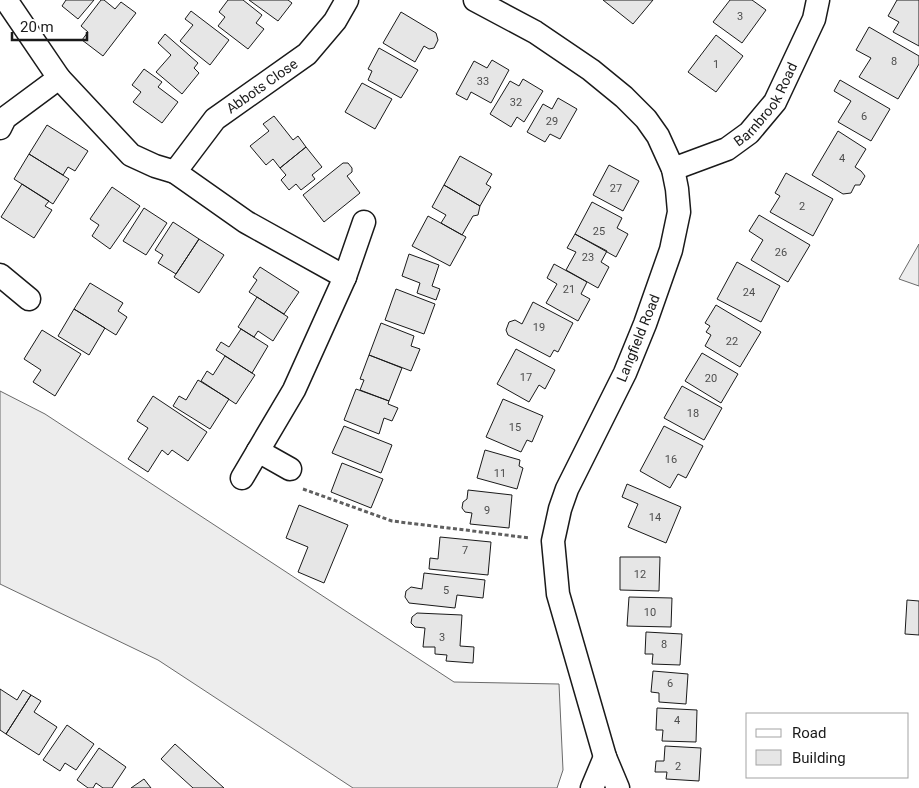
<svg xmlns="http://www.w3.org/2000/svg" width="919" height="788" font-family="Roboto,sans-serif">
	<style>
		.built { fill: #ededed; stroke: #6a6a6a }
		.building { fill: #e6e6e6; stroke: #1a1a1a }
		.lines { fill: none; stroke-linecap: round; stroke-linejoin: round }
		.minor-casing { stroke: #1a1a1a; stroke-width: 25 }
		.path { stroke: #5f5f5f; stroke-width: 3; stroke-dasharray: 4 2.5; stroke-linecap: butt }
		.minor { stroke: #fff; stroke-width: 22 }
		.labels { text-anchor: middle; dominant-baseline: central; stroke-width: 4; stroke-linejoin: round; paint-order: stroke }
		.number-label { font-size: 11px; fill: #4d4d4d }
		.street-label { font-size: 14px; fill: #1a1a1a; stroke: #fff }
	</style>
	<rect width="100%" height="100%" fill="#fff"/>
	<path class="built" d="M 919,244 L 919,286 L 899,279 Z
		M 0,391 L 45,414 L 454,682 L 559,684 L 563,770 L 557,788 L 353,788 L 158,660 L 0,584 Z"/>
	<path class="building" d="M 66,0 L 94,0 L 78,19 L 62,6 Z
		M 101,0 L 104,0 L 115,9 L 121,2 L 136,13 L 103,56 L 82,40 L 88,32 L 81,26 Z
		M 228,0 L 243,0 L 262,15 L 256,23 L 264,29 L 248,49 L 218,26 L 225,17 L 219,12 Z
		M 249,0 L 288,0 L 292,3 L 278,21 Z
		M 603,0 L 653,0 L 633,24 Z
		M 730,0 L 752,0 L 766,10 L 742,43 L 713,22 Z
		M 897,0 L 919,0 L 919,46 L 893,32 L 899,22 L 888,16 Z
		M 191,11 L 229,40 L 210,65 L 180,41 L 193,25 L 185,19 Z
		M 401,12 L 436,33 L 438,40 L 434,48 L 429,49 L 424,46 L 415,62 L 383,43 Z
		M 869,27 L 919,56 L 919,64 L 898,99 L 859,77 L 871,58 L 856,50 Z
		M 165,34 L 198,63 L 194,68 L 199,73 L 182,94 L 156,72 L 171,55 L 158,43 Z
		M 716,35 L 743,56 L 716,92 L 688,72 Z
		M 379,48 L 418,70 L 401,98 L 368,80 L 372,71 L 368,69 Z
		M 492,60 L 509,70 L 491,103 L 471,92 L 467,100 L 456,94 L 474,61 L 487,68 Z
		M 144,69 L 162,82 L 158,87 L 178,102 L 162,123 L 133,102 L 141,92 L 132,85 Z
		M 523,79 L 543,91 L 524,122 L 517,117 L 511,127 L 490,114 L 510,81 L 519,86 Z
		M 840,80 L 890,109 L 871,141 L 838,122 L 851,101 L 834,91 Z
		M 362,83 L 392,99 L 375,129 L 345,112 Z
		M 558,98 L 577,109 L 560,139 L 550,134 L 545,142 L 527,132 L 543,104 L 552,109 Z
		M 274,116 L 293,140 L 298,136 L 306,147 L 280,168 L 273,159 L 266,165 L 250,146 L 269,131 L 263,124 Z
		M 47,125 L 88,151 L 75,171 L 68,167 L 63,175 L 29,154 Z
		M 838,131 L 866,149 L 855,167 L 861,171 L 865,176 L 860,185 L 855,185 L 851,193 L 843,194 L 812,175 Z
		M 306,147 L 322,167 L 312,175 L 315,179 L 301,190 L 296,184 L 289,190 L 281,180 L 286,175 L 280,168 Z
		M 29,154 L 69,179 L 53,204 L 14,179 Z
		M 460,156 L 492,174 L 486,184 L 491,187 L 480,206 L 444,185 Z
		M 343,163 L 348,163 L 352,168 L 352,172 L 347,176 L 360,193 L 324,222 L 303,195 Z
		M 609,165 L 639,181 L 623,211 L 593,195 Z
		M 786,173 L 833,199 L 813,236 L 770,212 L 780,196 L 775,193 Z
		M 22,184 L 49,201 L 45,206 L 52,210 L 34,238 L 1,217 Z
		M 444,185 L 480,206 L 478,215 L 473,216 L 462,235 L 441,223 L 446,215 L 432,207 Z
		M 112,187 L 140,206 L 110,249 L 92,236 L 99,225 L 90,219 Z
		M 592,202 L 622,218 L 617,228 L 628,234 L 616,257 L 575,234 Z
		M 144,208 L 167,223 L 146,255 L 123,241 Z
		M 759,215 L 810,245 L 788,282 L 751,260 L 763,240 L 749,231 Z
		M 428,216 L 466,237 L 450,266 L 412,246 Z
		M 173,222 L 199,239 L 176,274 L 158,263 L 163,255 L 155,250 Z
		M 575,234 L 607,251 L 601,262 L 609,267 L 598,288 L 566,270 L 576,252 L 567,248 Z
		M 199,239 L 224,255 L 199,293 L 174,277 Z
		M 409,254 L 439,265 L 432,286 L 440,289 L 436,300 L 417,293 L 420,283 L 402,276 Z
		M 737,262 L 780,286 L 761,322 L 717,299 Z
		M 554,264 L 587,282 L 581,294 L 590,299 L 578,321 L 546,303 L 557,284 L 547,278 Z
		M 260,267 L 299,292 L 284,314 L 249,292 L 257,280 L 253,277 Z
		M 90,283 L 123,303 L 118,311 L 127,317 L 116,335 L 74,309 Z
		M 396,289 L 435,304 L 424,334 L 385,320 Z
		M 257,297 L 288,317 L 273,341 L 258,331 L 254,337 L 238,327 Z
		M 533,302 L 573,323 L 558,352 L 554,350 L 550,357 L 508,335 L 506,330 L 509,322 L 515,320 L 522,324 Z
		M 716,305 L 761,332 L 740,367 L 705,346 L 711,335 L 706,332 L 710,326 L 705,323 Z
		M 74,309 L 105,328 L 89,355 L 58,336 Z
		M 381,323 L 414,336 L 411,346 L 420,349 L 411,371 L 369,355 Z
		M 241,329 L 268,346 L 252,373 L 216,350 L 221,342 L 229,347 Z
		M 42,330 L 81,354 L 55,396 L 33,382 L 41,370 L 24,359 Z
		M 516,349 L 555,370 L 545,389 L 539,385 L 529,402 L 497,384 Z
		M 702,353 L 738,374 L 721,403 L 685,381 Z
		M 369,355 L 402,368 L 389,401 L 360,390 L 364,380 L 360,379 Z
		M 225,356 L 255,375 L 236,404 L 201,381 L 207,371 L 213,375 Z
		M 198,380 L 229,399 L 210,429 L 173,406 L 179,396 L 186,400 Z
		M 682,386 L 722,408 L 704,440 L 664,418 Z
		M 356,389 L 389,401 L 388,404 L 398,408 L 392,421 L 384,418 L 379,434 L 344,420 Z
		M 153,396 L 207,432 L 188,461 L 172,450 L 168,455 L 162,450 L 148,472 L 128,459 L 148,428 L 137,421 Z
		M 503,399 L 543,416 L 532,442 L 527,440 L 521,452 L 486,437 Z
		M 344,426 L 392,445 L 381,473 L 332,453 Z
		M 664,426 L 703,446 L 686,478 L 678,474 L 670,488 L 640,471 Z
		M 485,450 L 520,460 L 519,466 L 523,468 L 517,489 L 477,478 Z
		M 342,463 L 383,479 L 371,508 L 331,492 Z
		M 627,484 L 681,507 L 666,543 L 628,527 L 638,504 L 622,497 Z
		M 468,490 L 512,495 L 509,528 L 470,524 L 472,513 L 465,512 L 462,508 L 463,502 L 467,499 Z
		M 299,505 L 348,525 L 324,583 L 298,572 L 308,547 L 286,538 Z
		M 440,537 L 491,542 L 488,575 L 429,569 L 430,558 L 438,559 Z
		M 620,557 L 660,557 L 659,591 L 620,590 Z
		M 424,573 L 485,580 L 483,598 L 457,595 L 455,608 L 409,603 L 405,597 L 406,591 L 411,587 L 422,589 Z
		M 629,597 L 672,598 L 671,627 L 627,626 Z
		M 907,600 L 919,601 L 919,635 L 905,634 Z
		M 417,613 L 462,615 L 460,646 L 474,647 L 473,663 L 446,661 L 447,655 L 435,654 L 435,647 L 423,647 L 425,628 L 415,627 L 411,623 L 412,617 Z
		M 646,632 L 682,634 L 680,665 L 652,664 L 653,654 L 645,654 Z
		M 653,671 L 688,674 L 686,704 L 659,702 L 659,693 L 651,692 Z
		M 0,689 L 17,700 L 23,690 L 31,695 L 6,734 L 0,730 Z
		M 31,695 L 41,701 L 34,712 L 57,727 L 39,755 L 6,734 Z
		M 657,708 L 697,710 L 696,742 L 662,741 L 663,730 L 656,730 Z
		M 67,725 L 94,744 L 76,770 L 65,763 L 60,771 L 43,760 Z
		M 175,744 L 224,788 L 193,788 L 161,759 Z
		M 665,746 L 701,748 L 699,781 L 666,779 L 667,772 L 655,772 L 656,761 L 664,761 Z
		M 99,748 L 126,767 L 112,788 L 103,788 L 96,783 L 93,788 L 88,788 L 77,780 Z
		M 144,779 L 151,788 L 131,788 Z"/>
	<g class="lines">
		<g class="minor-casing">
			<g id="minor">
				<path d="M 6,0 L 59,78"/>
				<path d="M 475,0 L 535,32 L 591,70 L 624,97 L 646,119 L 658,136 L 673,169 L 677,189 L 679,212 L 671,250 L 645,324 L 625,373 L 567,489 L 560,509 L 553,541 L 558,594 L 605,757 L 618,788"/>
				<path d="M 0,128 L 5,118 L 59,78 L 131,155 L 155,166 L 175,172"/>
				<path id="s1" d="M 673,169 L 727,149 L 749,133 L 775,102 L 814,19 L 818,0"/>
				<path d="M 0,275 L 29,299"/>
				<path d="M 345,277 L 364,222"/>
				<path d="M 258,451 L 290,469"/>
				<path id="s2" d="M 242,478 L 294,390 L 345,277 L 246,222 L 175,172 L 215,119 L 307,54 L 335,21 L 347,0"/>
				<path d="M 592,788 L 605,757"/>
			</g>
		</g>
		<path class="path" d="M 303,489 L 392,521 L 530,538"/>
		<use href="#minor" class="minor"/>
	</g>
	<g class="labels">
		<g class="number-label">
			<text x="740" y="16">3</text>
			<text x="894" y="61">8</text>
			<text x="716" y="64">1</text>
			<text x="483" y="81">33</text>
			<text x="516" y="102">32</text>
			<text x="864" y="116">6</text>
			<text x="552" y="121">29</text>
			<text x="842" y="158">4</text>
			<text x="616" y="188">27</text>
			<text x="802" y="206">2</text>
			<text x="599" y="231">25</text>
			<text x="781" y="252">26</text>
			<text x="588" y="257">23</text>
			<text x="569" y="289">21</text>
			<text x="749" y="292">24</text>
			<text x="539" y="327">19</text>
			<text x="732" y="341">22</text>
			<text x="526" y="377">17</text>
			<text x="711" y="378">20</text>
			<text x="693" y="413">18</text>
			<text x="515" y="427">15</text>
			<text x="671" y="459">16</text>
			<text x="500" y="473">11</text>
			<text x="487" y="510">9</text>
			<text x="655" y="517">14</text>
			<text x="465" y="550">7</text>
			<text x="640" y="574">12</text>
			<text x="446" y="590">5</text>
			<text x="650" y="612">10</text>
			<text x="442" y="637">3</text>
			<text x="664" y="644">8</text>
			<text x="670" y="683">6</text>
			<text x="677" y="720">4</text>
			<text x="678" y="766">2</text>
		</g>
		<g class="street-label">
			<text stroke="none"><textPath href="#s2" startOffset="550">Abbots Close</textPath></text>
			<text stroke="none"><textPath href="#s1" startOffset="118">Barnbrook Road</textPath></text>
			<text transform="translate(638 338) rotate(-68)">Langfield Road</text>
		</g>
	</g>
	<rect x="746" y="713" width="162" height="65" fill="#ffffff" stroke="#a3a3a3"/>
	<rect x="756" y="729" width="25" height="8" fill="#ffffff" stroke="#a3a3a3"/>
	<text x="792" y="738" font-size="15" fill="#1a1a1a">Road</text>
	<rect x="756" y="750" width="25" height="15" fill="#e6e6e6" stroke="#a3a3a3"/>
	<text x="792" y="763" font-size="15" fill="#1a1a1a">Building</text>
	<path d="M12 32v8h75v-8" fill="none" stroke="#1a1a1a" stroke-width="2.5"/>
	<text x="20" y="32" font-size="15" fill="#1a1a1a" stroke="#ffffff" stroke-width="4" paint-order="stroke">20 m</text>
</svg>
